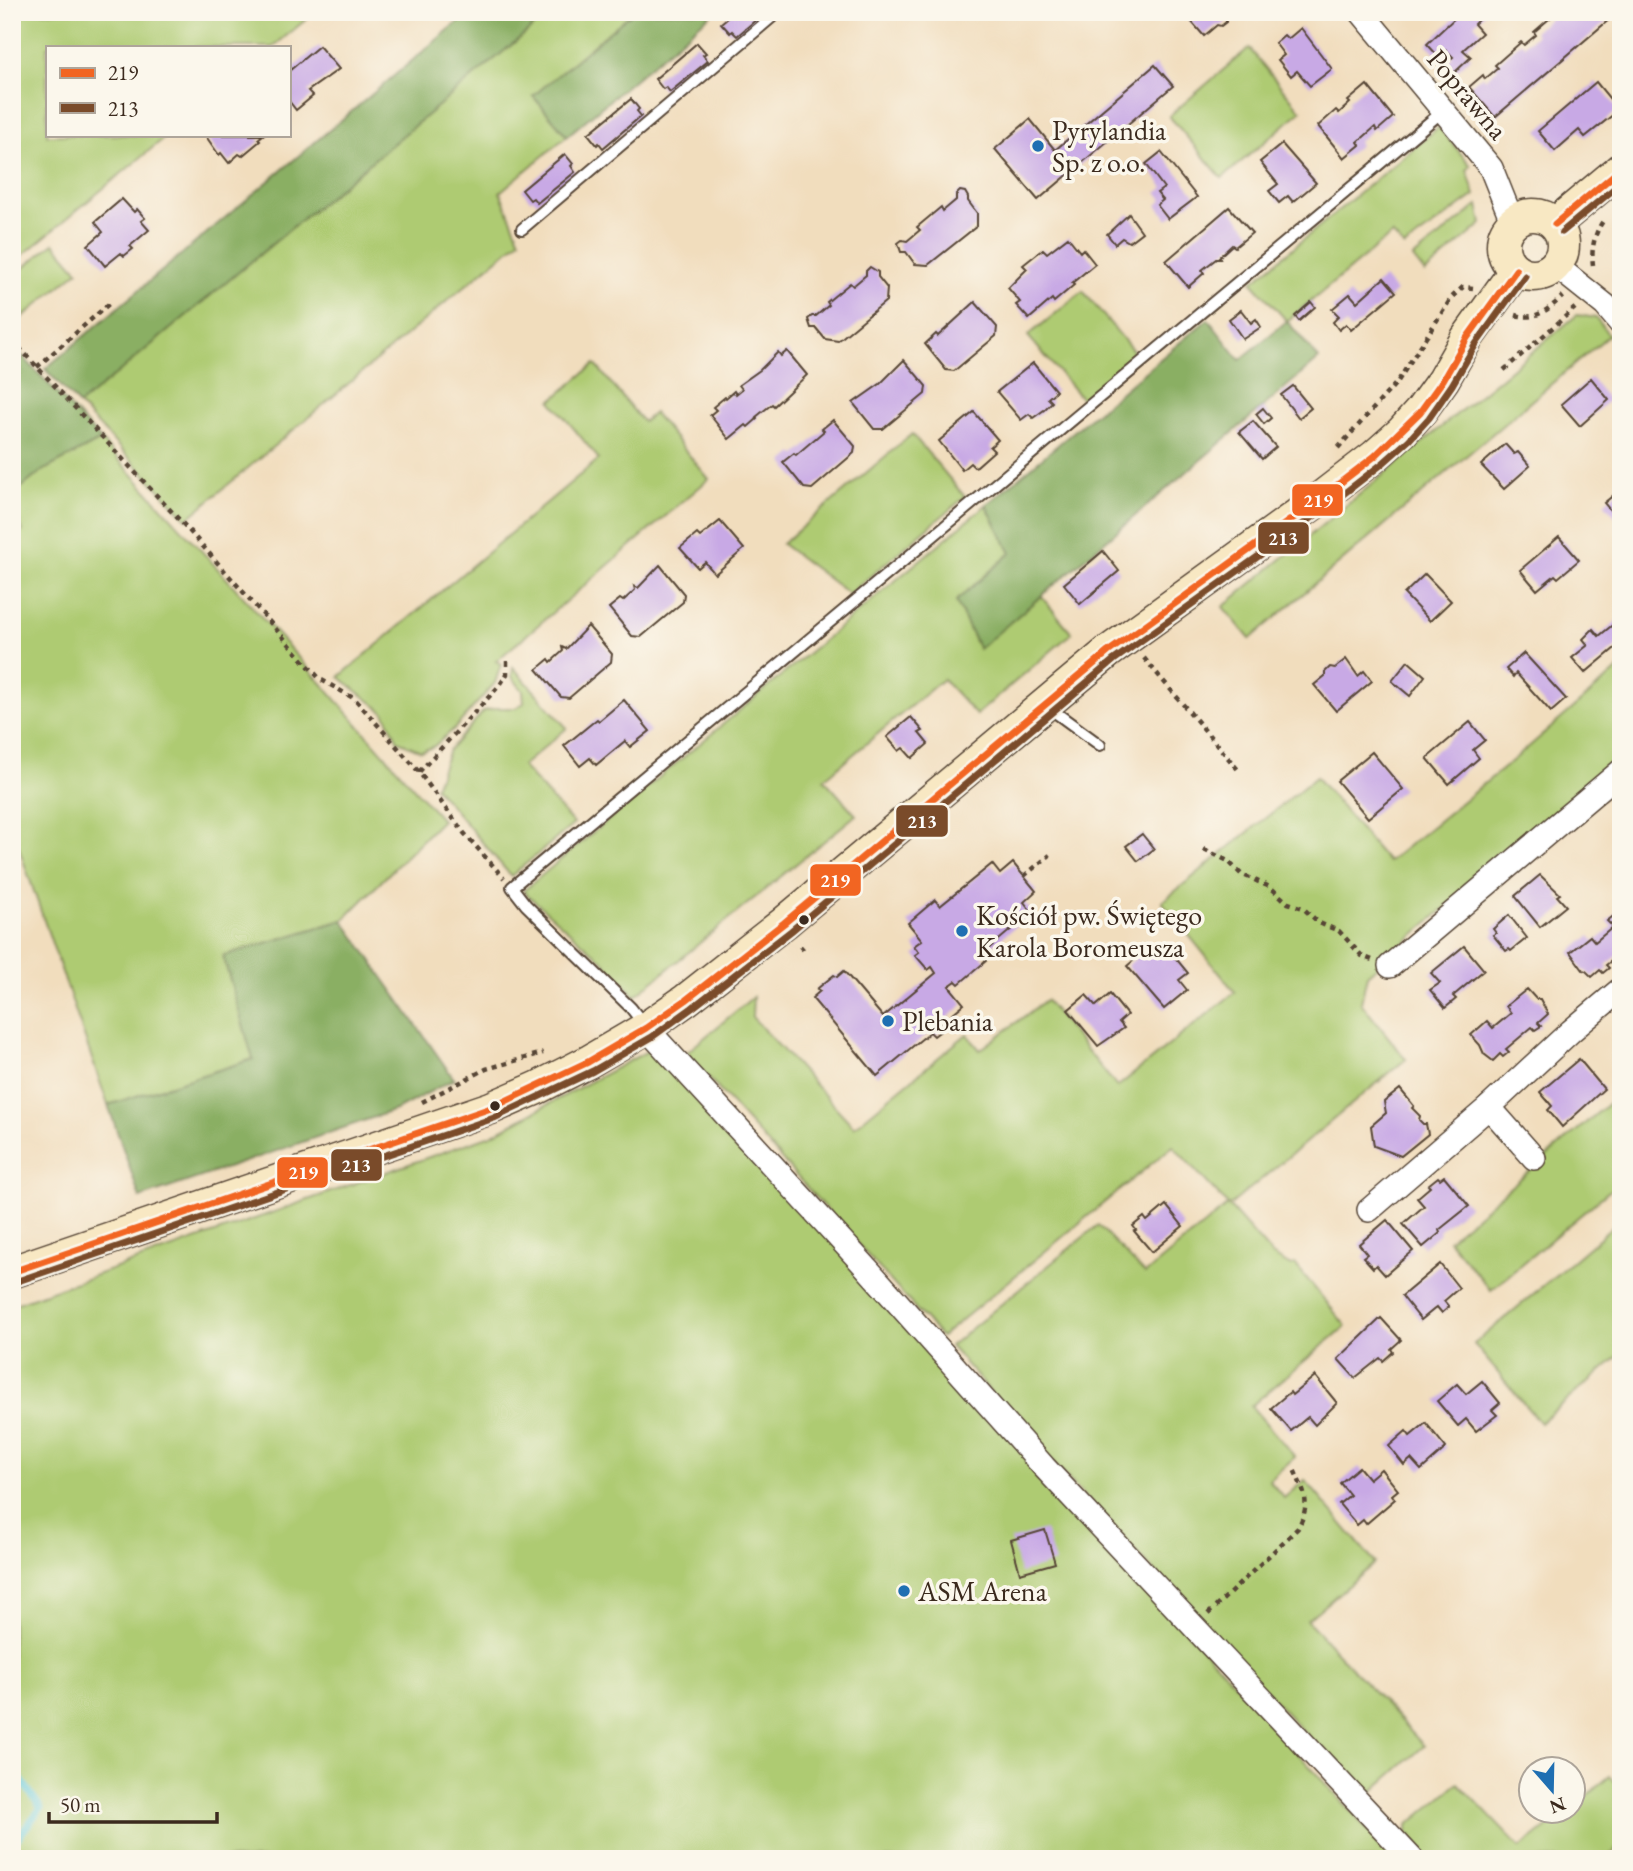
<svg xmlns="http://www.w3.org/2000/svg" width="1633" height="1871" viewBox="0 0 1633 1871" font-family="'EB Garamond',serif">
<rect width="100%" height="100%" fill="#fbf7ec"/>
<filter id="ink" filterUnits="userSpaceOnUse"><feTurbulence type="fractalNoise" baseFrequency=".0143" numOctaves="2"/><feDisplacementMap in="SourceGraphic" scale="14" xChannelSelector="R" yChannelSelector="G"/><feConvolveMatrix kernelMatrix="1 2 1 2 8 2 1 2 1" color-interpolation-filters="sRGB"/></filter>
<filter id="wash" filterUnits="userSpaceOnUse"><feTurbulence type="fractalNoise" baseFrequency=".00686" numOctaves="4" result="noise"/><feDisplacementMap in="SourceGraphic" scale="28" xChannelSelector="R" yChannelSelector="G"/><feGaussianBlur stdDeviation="1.57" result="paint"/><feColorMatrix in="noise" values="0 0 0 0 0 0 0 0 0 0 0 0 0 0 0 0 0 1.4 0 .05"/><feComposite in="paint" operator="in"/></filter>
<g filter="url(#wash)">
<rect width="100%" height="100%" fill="#f1ddbd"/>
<g fill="#aecb72" stroke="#747a48" stroke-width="2">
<path d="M12,12H315L273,47H47V135H168L12,264Z"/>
<path d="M551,12H633L533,96L567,136L500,192L520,240L187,519L79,405Z"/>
<path d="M1249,48L1301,111L1222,178L1169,116Z"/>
<path d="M1439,127L1471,166L1467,170L1475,195L1404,247L1392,234L1287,321L1252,282Z"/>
<path d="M1478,205L1482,224L1425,273L1413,258Z"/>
<path d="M54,243L78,271L17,322L12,317V277Z"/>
<path d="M1083,291L1136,354L1082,399L1028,336Z"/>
<path d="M1577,315L1596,318L1609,335L1250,639L1223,607Z"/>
<path d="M595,364L643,422L654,413L709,479L496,661L501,664L495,683L455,728L433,747L421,751L398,741L384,712L339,677L599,459L551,401Z"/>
<path d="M912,434L965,497L849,594L782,544Z"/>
<path d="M101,440L325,687L442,820L343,920L223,956L254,1059L108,1105L12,828V535L23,531L12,504V495L42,471Z"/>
<path d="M986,505L1011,553L956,601L978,648L1041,596L1072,633L976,715L943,679L824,779L856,815L635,996L603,961L523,891Z"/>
<path d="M513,667L567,728L522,766L574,824L511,876L435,787L449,750L484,711L497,708H515L524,703L523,691L512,677Z"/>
<path d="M1621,667V757L1367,975L1361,1003L1406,1059L1229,1206L1272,1255L1291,1266L1295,1264L1346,1326L1251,1406L1295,1457L1269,1480L1284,1498L1305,1480L1375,1563L1307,1620L1424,1746L1365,1798L1048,1457L950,1346L1098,1225L1145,1274L1228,1205L1173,1146L941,1337L686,1053L753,997L752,1017L854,1127L967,1034L980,1050L1046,1000L1117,1087L1235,992L1162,902L1316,777L1388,862L1517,757Z"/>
<path d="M655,1047L1394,1859H12V1305L491,1135Z"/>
<path d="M1621,1093V1181L1491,1290L1448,1240Z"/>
<path d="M1621,1220V1354L1540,1423L1474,1344Z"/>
<path d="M1610,1776L1621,1790V1846L1605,1859H1421L1408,1844V1825L1458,1783L1520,1848L1566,1812H1574V1806Z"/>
</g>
<g fill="#8aaf64" stroke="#626c41" stroke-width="2">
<path d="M470,12H551L79,405L45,369Z"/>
<path d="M633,12H714L567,136L533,96Z"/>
<path d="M1208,319L1240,360L1287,321L1319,359L979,649L956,601L1011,553L986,505Z"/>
<path d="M12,345L101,440L42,471L12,495Z"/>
<path d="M343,920L454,1079L398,1109L140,1198L108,1105L253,1059L223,956Z"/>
</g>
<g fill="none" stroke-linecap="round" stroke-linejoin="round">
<path stroke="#5dc6d8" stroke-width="7" d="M12,1767L41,1808L12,1845"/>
</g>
<g id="blocks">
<g fill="#c8a9e5">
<path d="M734,12H765L737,36L732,31L730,33L721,23Z"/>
<path d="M1183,12H1225L1222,15L1226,19V22L1221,26L1217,25L1204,36Z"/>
<path d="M1452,12H1486L1474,24L1482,33L1463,50L1471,57L1454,73L1445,64L1453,57L1446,50L1439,57L1427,44L1456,17Z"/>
<path d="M1557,12H1607L1611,18L1495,117L1469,87L1483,75L1485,79L1498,68L1495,65L1521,42L1524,45L1536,35L1534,32Z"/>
<path d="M1301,28L1332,69L1310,86L1297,71L1291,76L1278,60L1284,55L1275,43L1284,35L1288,39Z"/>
<path d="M697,43L706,53L703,55L708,61L670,92L666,87L663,89L655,79Z"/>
<path d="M319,46L339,69L308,91L313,96L296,110L289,101V71Z"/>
<path d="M1155,65L1173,86L1038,200L995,149L1030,119L1055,150Z"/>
<path d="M1596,82L1619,110L1585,137L1579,130L1555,151L1538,131Z"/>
<path d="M1367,85L1393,117L1377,131L1375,127L1358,142L1360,145L1344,158L1318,126L1336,110L1339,113L1350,103L1348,101Z"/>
<path d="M631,99L639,109L637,111L641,116L603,148L599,143L597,145L588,134Z"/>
<path d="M205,135H263L258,139L260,141L242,156L239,154L229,163L221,153L219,155Z"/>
<path d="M1282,144L1316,183L1293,202L1288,196L1279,203L1269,191L1278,184L1260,162Z"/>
<path d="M1161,152L1197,197L1168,219L1157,205L1163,200L1157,193L1164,188L1146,164Z"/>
<path d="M565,154L573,164L571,166L575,172L537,203L533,198L530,200L522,190Z"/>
<path d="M960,191L965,192L968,197V201L977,213V226L928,265L915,264L906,252H901L898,243L902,240L907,241L920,230L917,227L941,207L943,211L956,200V195Z"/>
<path d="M122,199L134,212L137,209L145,218L141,221L149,230L130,246L133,249L124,256L121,253L105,266L88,245L103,232L95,222Z"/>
<path d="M1229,207L1252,233L1235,247L1232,245L1219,257L1220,259H1216L1207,266L1202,270L1204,273L1188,287L1166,261Z"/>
<path d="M1129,214L1142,232L1129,242L1122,238L1115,244L1107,234Z"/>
<path d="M1068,237L1080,252L1083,249L1095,264L1072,283L1074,285L1054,302L1052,299L1029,319L1016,305L1020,302L1008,288L1027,269L1023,265L1043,249L1047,253Z"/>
<path d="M870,267L878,272V277L887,288L886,301L838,341L825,339L816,328H811L808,319L812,316H816L829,305L827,302L850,283L853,286L866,275V271Z"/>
<path d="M1384,278L1396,292L1351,330L1346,324L1339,330L1333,322L1339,316L1332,309L1350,294L1357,302Z"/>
<path d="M975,302L997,327L996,336L954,371L946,370L925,344L936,334L938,336Z"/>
<path d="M1311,302L1315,307L1299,321L1295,316Z"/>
<path d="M1241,310L1251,323L1256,319L1261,327L1243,339L1229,319Z"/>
<path d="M787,351L807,375L774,406L772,404L756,417L757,419L748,427L746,425L729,439L710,415L716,410L713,407L725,397L726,398L734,391L736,394L742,389L739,385L760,370L778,352L781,356Z"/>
<path d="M904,360L926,386L925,394L883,429H874L853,403L880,384Z"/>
<path d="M1033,363L1056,391L1048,398L1052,402L1044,410L1033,418L1029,414L1021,420L997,392Z"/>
<path d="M1591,378L1609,400L1580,426L1561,404Z"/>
<path d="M1293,386L1311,408L1299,418L1281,395Z"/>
<path d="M1263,408L1271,418L1264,424L1256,414Z"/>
<path d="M974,412L998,440L990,447L994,451L977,466L974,467L970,463L962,470L939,441Z"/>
<path d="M833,420L855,446L854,453L812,489L804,488L783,462L794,453L796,455L824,431L822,429Z"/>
<path d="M1253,421L1276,447L1262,459L1239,432Z"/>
<path d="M1505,444L1514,454L1518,452L1530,466L1504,489L1481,465Z"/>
<path d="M1621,489V523L1604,503Z"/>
<path d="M720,521L744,549L715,574L705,562L698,568L680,548L697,534L700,537Z"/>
<path d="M1559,537L1579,560L1558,578L1555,575L1537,590L1520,570Z"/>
<path d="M1103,551L1119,571L1080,604L1064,584Z"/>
<path d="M660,565L684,594L683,602L641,637L632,636L609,608L620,599L623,601L635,590L634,586L638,588Z"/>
<path d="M1425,574L1451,601L1430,621L1404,594Z"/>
<path d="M1621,618V643L1585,673L1572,658L1588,645L1583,639L1593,629L1599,636Z"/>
<path d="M588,626L612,654L611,662L569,698L561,697L537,669L549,659L551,662L563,651L562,647L566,649Z"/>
<path d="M1524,653L1566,699L1551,712L1516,673L1513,677L1506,669Z"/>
<path d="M1346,659L1358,676L1364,671L1372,681L1336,711L1314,685L1325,676V672L1330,667L1335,668Z"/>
<path d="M1408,661L1425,676L1410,696L1392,681Z"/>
<path d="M624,700L650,731L630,747L625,741L596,765L590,758L580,766L564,746L597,719L599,721Z"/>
<path d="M911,717L923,731L919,733L928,744L912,758L903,748L899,751L887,737Z"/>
<path d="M1470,722L1485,740L1473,750L1479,758L1449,784L1427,758Z"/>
<path d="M1372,752L1403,789L1368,818L1337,781Z"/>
<path d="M1142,834L1154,849L1138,861L1126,846Z"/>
<path d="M1013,863L1036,891L1024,902L1032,912L981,955L986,961L959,984L956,981L949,986L964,1004L940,1024L943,1029L934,1036L930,1032L877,1076L812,998L820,991L817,989L834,975L837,977L844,971L883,1017L936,973L932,967L928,970L915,955L919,952L914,946L922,940L908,923L935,900L940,906L992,864L1000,874Z"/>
<path d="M1540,875L1560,894L1557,896L1566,906L1540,927L1515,896Z"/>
<path d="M1621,910V953L1606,965L1609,968L1603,973L1600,970L1592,977L1586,971L1583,970L1570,952L1590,936L1595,942L1613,927L1607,921Z"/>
<path d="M1509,915L1527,938L1511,951L1509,949L1506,951L1493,935L1496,933L1493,929Z"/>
<path d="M1164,944L1188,973L1179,980L1187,990L1164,1009L1127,966L1142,953L1147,958Z"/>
<path d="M1464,946L1484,970L1453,996L1456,999L1445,1008L1430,990L1440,983L1431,973Z"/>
<path d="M1527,989L1536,999H1540L1548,1014L1538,1023L1541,1026L1535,1030L1532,1027L1506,1049L1509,1052L1503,1057L1500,1054L1493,1061L1484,1054L1480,1045L1471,1035L1487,1021L1493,1028L1511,1013L1506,1006Z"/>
<path d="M1110,994L1127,1015L1119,1022L1124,1028L1098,1046L1068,1010L1086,995L1096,1006Z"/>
<path d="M1579,1059L1604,1089L1562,1127L1548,1110L1552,1106L1540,1092Z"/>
<path d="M1400,1089L1414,1106L1412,1108L1420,1116L1419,1120L1423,1124H1426L1428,1134L1401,1156L1374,1146L1371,1126L1386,1113L1384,1102Z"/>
<path d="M1444,1176L1469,1206L1439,1230L1440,1233L1423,1247L1403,1224L1424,1206L1417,1198L1430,1187L1428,1185L1438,1177L1440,1179Z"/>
<path d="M1166,1205L1183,1226L1152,1252L1134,1231L1136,1230L1133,1226L1144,1217L1147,1221Z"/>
<path d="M1387,1220L1413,1251L1385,1275L1376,1265L1373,1268L1363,1257L1367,1254L1359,1244Z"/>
<path d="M1440,1264L1459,1288L1444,1301L1449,1307L1442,1313L1437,1307L1421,1320L1402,1296Z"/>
<path d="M1381,1318L1401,1340L1391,1349L1393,1352L1383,1361L1380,1358L1355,1378L1338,1359Z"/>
<path d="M1315,1376L1337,1403L1315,1425L1308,1417L1291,1431L1271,1408L1290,1392L1292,1395Z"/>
<path d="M1482,1381L1500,1403L1492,1410L1497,1415L1476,1431L1466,1419L1458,1426L1437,1401L1457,1384L1466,1394Z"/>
<path d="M1426,1423L1446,1448L1421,1470L1411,1459L1404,1465L1389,1446L1406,1431L1410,1436Z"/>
<path d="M1359,1467L1369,1479L1381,1469L1398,1490L1392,1495L1395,1499L1366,1524L1363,1520L1357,1525L1339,1504L1350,1495L1340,1483Z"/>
<path d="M1045,1530L1055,1563L1020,1573L1011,1540Z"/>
</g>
</g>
</g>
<g filter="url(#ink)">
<use href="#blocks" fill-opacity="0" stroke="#564536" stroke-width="2"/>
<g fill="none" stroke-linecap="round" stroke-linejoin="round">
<g stroke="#564536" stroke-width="14">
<g id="lane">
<path d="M522,229L778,12"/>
<path d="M1048,707L1100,745"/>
<path d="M645,1026L631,1008L526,905L512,887L1443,111"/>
<path d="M1619,1859L1621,1857"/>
</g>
</g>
<g stroke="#564536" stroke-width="26">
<g id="street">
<path d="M1361,12L1491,168L1513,223"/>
<path d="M1556,266L1605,305L1621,324"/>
<path d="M1390,966L1621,771"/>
<path d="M646,1028L864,1265L1044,1467L1412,1859"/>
<path d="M1489,1107L1534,1158"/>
<path d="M1369,1210L1489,1107L1571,1031L1621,989"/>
</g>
</g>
<g stroke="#564536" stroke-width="35">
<g id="secondary">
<circle cx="1533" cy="245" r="30"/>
<path d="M1555,224L1621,169"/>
<path d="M12,1272L491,1108L537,1088L588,1062L646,1028L686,1000L784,923L1108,652L1314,503L1375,456L1402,432L1420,412L1443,380L1467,338L1516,270"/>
</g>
</g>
<g stroke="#564536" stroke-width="4.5" stroke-dasharray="5 5" stroke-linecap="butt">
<path d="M1593,265C1591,250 1594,234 1603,221"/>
<path d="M1516,315C1536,321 1549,309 1563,296"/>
<path d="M12,340L186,527L320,679L355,699L419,772L464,833L504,878"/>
<path d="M37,367L111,302"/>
<path d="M1504,370L1575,308"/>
<path d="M1338,448L1398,381L1452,297L1463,287L1473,288"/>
<path d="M1144,658L1240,772"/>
<path d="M419,772L500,685L507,674V661"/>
<path d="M1204,849L1228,861L1241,874L1270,887L1288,903L1303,908L1319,923L1339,931L1362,956L1372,960"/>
<path d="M1024,876L1050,855"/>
<path d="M800,946L806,953"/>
<path d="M422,1102L486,1069L543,1053"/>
<path d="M1208,1614L1298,1528C1312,1501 1304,1493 1293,1467"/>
</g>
<use href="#lane" stroke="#fff" stroke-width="10"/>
<use href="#street" stroke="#fff" stroke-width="23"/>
<use href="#secondary" stroke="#f8e8c3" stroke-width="32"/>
<g stroke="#fbf7ec" stroke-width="12">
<g id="bus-1">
<path d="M1555,224L1621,169"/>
<path d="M12,1272L491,1108L588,1062L646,1028L686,1000L784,923L1108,652L1314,503L1375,456L1420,412L1443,380L1467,338L1516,270"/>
</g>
</g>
<g stroke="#fbf7ec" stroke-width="12">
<g id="bus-2">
<path d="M1562,232L1621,183"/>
<path d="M15,1282L494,1118L593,1071L652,1037L692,1008L791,931L1114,660L1320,512L1382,464L1409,440L1429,418L1452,385L1476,344L1525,276"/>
</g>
</g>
<use href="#bus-1" stroke="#f26522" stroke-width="7"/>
<use href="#bus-2" stroke="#7a4b2a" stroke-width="7"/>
</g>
</g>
<g fill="#1f6fb2" stroke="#fbf7ec" stroke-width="2.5">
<circle cx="1038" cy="146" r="7"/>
<circle cx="962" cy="931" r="7"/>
<circle cx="888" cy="1021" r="7"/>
<circle cx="904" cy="1591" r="7"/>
</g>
<g fill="#3b2a1e" stroke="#fbf7ec" stroke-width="2.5">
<circle cx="804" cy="920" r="6"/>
<circle cx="495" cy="1106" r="6"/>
</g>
<g text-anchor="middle" stroke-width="7" stroke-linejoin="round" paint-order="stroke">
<g font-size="28" fill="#3b2a1e" stroke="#fbf7ec">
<text transform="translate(1468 94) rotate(50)" y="10">Poprawna</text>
</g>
<g font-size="28" fill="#3b2a1e" stroke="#fbf7ec" text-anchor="start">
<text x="1052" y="140">Pyrylandia<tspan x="1052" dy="32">Sp. z o.o.</tspan></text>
<text x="976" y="925">Kościół pw. Świętego<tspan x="976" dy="32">Karola Boromeusza</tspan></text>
<text x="902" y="1031">Plebania</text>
<text x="918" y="1601">ASM Arena</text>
</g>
</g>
<g stroke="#fbf7ec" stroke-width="2.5">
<rect x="1291" y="483" width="53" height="34" rx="7" fill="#f26522"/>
<rect x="1257" y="521" width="53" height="34" rx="7" fill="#7a4b2a"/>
<rect x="895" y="804" width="54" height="34" rx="7" fill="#7a4b2a"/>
<rect x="809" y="863" width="53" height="34" rx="7" fill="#f26522"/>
<rect x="330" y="1148" width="53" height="34" rx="7" fill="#7a4b2a"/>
<rect x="276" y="1156" width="53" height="33" rx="7" fill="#f26522"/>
</g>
<g font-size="19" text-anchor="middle" font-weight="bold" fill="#fff">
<text x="1318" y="507">219</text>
<text x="1283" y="545">213</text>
<text x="922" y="828">213</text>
<text x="835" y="887">219</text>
<text x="356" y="1172">213</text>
<text x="303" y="1179">219</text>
</g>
<rect width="1633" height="1871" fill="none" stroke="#fbf7ec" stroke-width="42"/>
<rect x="46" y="46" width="245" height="91" fill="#fbf7ec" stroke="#aea59a" stroke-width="2"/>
<rect x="60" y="68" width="35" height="10" fill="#f26522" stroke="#aea59a" stroke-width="2"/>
<text x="108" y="80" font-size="21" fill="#3b2a1e">219</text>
<rect x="60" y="103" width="35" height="10" fill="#7a4b2a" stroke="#aea59a" stroke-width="2"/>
<text x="108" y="116" font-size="21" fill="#3b2a1e">213</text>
<g transform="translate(1552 1790) rotate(160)"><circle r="33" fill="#fbf7ec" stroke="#aea59a" stroke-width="2"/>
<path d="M0-5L12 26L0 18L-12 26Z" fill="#1f6fb2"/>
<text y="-10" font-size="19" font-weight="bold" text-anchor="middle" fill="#3b2a1e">N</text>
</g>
<path d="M49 1812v10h168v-10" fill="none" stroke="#3b2a1e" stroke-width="3.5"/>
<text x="60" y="1812" font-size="21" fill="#3b2a1e" stroke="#fbf7ec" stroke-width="5" paint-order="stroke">50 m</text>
</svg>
